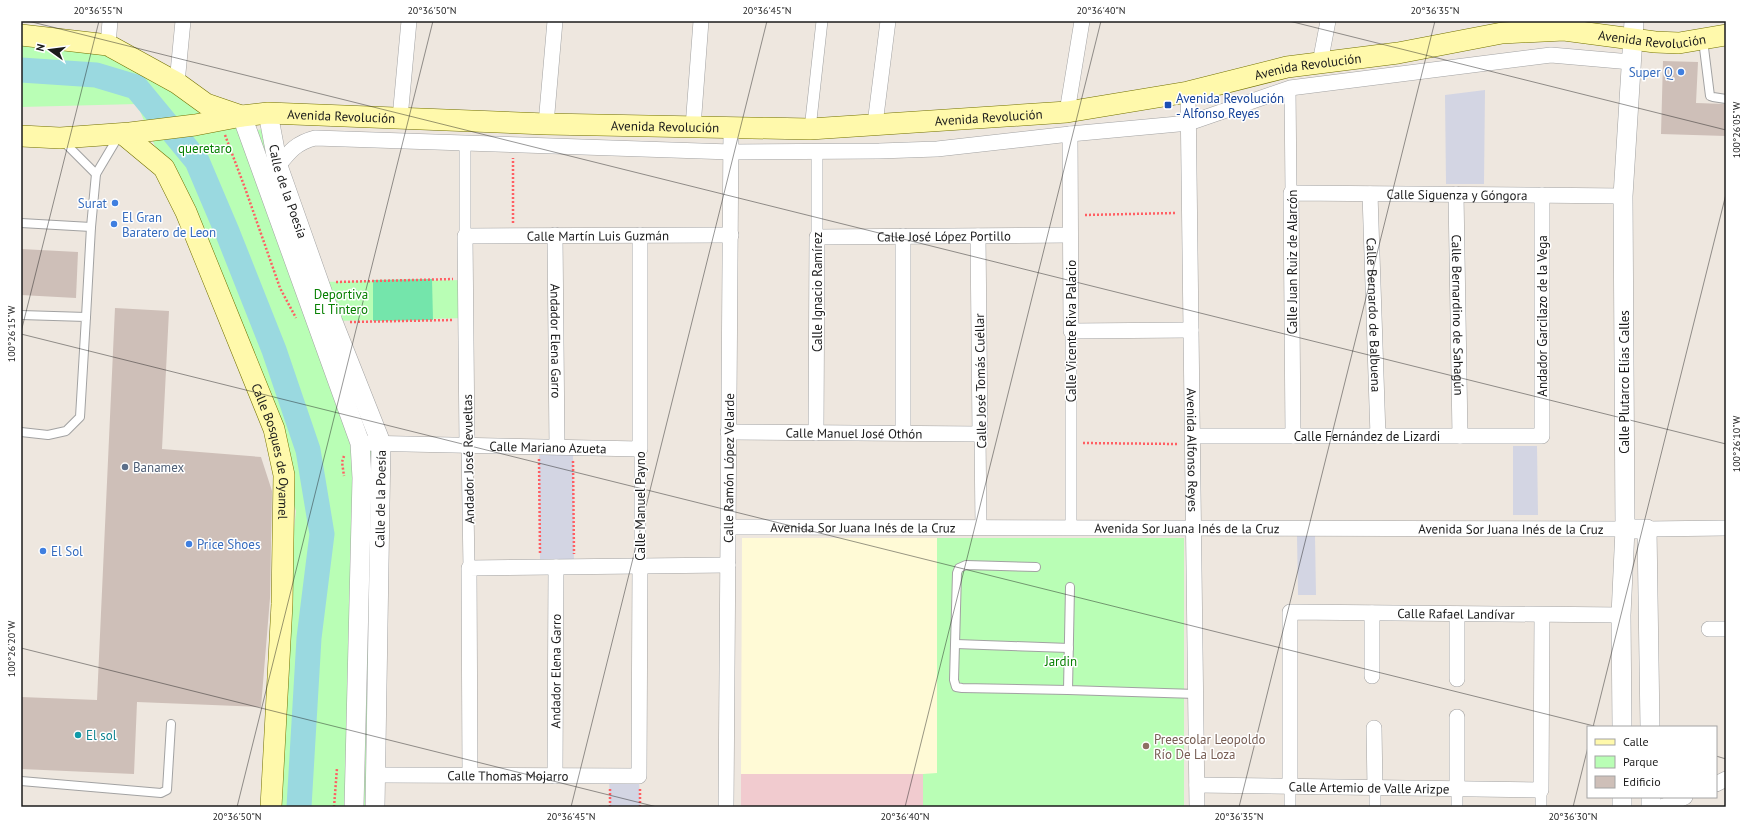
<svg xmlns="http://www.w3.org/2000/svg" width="1747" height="828" viewBox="0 0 1747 828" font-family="'PT Sans',sans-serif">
<rect width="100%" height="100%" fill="#eee7df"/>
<rect fill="#f1cbcf" x="741" y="774" width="182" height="33"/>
<path fill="#fffad6" d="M742,538H937V774H741Z"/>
<g fill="#b9feb5">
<path d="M21,35L108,45L242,116L353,422L354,807H275L279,667L296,511L241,348L137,104L21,107Z"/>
<path d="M261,129L317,282L466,280L467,318L332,321L374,443L370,807H359L364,466L252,133Z"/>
<path d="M937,538H1184V807H923V774L937,773Z"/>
</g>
<path fill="#74e5ab" d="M432,279L433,320L373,321V280Z"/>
<g fill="#d3d5e3">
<path d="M1485,90L1484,184H1446L1445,95Z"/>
<path d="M1513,446H1537L1538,515H1513Z"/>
<path d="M539,447L573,448L574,567H540Z"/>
<path d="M1297,536H1315L1316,595H1298Z"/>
<path d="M609,776H639L640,807H610Z"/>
</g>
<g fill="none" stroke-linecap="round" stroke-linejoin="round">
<path stroke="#9ad9e0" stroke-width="25" d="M21,70L96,75L136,87L197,161L228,234L274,350L308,450L322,534L309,638L299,807"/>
</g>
<g fill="#cebfb8">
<path d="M1663,61L1698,62L1696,103L1726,104V136L1661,134Z"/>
<path d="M21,249L78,252L76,298L21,295Z"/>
<path d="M115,308L169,311L162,449L261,457L272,491L270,598L261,707L137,702L134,774L21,769V697L97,700Z"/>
</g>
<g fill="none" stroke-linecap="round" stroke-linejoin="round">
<g stroke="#a2a2a2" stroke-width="10">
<g id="service">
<path d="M1703,40L1710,96L1713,97L1726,99"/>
<path d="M62,140L96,174"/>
<path d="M21,223L91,227"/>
<path d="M21,315L86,317L80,417L66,431L48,435L21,432"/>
<path d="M86,317L91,227L96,174L118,137"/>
<path d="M1036,567L966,565L959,568L957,573L954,680L956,687L962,688L1068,690"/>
<path d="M1070,587L1068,690L1196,694"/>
<path d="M956,644L1069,648"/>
<path d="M21,781L161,793L167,790L171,724"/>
</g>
</g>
<g stroke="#a2a2a2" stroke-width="12">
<g id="pedestrian">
<path d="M1290,88L1291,193"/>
<path d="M810,129L822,21"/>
<path d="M465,142V236"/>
<path d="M817,237V151"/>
<path d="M1071,331V527"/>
<path d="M980,434L981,527"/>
<path d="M467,445L469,568"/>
<path d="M640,566V449"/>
<path d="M1290,786V807"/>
<path d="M1375,788V807"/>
<path d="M1457,807V789"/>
<path d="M1541,807V790"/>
</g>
</g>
<g stroke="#a2a2a2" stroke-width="16">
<g id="minor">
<path d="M108,45L110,21"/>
<path d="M1320,63L1328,21"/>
<path d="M177,83L183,21"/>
<path id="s1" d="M1188,92L1197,807"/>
<path d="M1067,112L1082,21"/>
<path d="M400,118L409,21"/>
<path d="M546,124L555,21"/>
<path d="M875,124L888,21"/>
<path d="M693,127L701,21"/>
<path d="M1070,134L1071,331L1191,330"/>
<path d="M278,166C290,151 296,143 315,138L731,152L879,151L937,149L1070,134L1189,123L1290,88L1551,55L1631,62"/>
<path id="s2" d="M1370,194L1378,436"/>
<path id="s3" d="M1456,194L1460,436"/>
<path id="s4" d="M555,235L557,447"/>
<path d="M903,236V433"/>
<path id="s5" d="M728,432L980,434L978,236"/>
<path id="s6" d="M816,433L817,237L1070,235"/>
<path id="s7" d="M1193,436H1542V195"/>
<path id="s8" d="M1293,436L1291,193L1623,196"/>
<path id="s9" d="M360,443L640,449V235"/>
<path id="s10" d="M467,445L465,236L731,235"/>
<path id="s11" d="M728,527L1625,529"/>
<path d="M1647,529L1726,528"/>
<path d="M1709,629H1726"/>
<path d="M1372,676V613"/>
<path d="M1457,679V614"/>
<path d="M1374,728L1375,788"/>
<path id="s12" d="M377,775L639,776L640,566"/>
<path d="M470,775L469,568L728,565"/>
<path id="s13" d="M555,776L556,567"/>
<path d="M1716,784L1726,779"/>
<path id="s14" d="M1197,785L1541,790L1542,615"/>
<path id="s15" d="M1290,786V612L1621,615"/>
<path d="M1457,789V717"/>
<path id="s16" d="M726,807L731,128"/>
<path d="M1662,807L1685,797"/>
</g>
</g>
<g stroke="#a2a2a2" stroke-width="20">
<g id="tertiary">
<path id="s17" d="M268,113L278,166L333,322L381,443L375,807"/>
<path d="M242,116L360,443L362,478L354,807"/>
<path d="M1625,529H1647L1650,727"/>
<path d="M1622,727L1621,615L1625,529L1623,196L1634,21"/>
<path d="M1622,797V807"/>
<path d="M1651,797V807"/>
</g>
</g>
<g stroke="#737100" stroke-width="22">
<g id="secondary">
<path d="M21,35L108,45L177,83L206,104L241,116"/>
<path id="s18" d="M123,134L164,168L186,212L274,429L284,475L282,604L271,807"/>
<path id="s19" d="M21,136L60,138L130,133L195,125L242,116L268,113L546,124L810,129L1067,112L1188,92L1287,67L1398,53L1502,33L1564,30L1655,42L1679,43L1726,35"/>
</g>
</g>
<g stroke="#ff5e62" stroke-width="2.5" stroke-dasharray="2 2" stroke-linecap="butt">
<path d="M225,135L245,188L280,288L296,318"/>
<path d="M1085,215L1176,213"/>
<path d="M513,223V158"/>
<path d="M336,282L453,279"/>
<path d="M350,322L453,320"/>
<path d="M1083,443L1178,444"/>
<path d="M344,456L342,462L344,476"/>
<path d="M539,459L540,554"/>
<path d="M573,461L574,554"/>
<path d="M610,789V807"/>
<path d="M640,789V807"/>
<path d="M334,807L337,768"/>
</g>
<use href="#service" stroke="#fff" stroke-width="8"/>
<use href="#pedestrian" stroke="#fff" stroke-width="11"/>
<use href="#minor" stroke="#fff" stroke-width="15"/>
<use href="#tertiary" stroke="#fff" stroke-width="19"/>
<use href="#secondary" stroke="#fff9ab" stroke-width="21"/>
</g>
<path fill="none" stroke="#1b1b1b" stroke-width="1" stroke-opacity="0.45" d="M28,21L1726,444M1289,21L1726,130M21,332L99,21M21,334L1598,727M21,648L657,807M1593,727L1726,194M1716,756L1726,759M237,807L433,21M571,807L767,21M905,807L1101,21M1239,807L1435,21M1573,807L1588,747"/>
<g fill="#3f7fe0" stroke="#fff" stroke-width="1.5">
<circle cx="1681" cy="72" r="4"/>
<circle cx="115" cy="203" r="4"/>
<circle cx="114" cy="224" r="4"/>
<circle cx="189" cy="544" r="4"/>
<circle cx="43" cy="551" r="4"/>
</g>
<rect fill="#1a4fb4" stroke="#fff" stroke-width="1.5" x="1164" y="101" width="8" height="8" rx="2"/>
<circle fill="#5c6f8a" stroke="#fff" stroke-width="1.5" cx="125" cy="467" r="4"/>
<circle fill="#0f9aa8" stroke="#fff" stroke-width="1.5" cx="78" cy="735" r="4"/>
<circle fill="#8d6e63" stroke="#fff" stroke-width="1.5" cx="1146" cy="746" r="4"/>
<g text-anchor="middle" stroke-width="3" stroke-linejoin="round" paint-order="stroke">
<g font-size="13" fill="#1b1b1b" stroke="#fff">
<text dy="5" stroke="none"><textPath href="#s19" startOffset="1642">Avenida Revolución</textPath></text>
<text dy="5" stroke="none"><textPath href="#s19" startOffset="1294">Avenida Revolución</textPath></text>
<text dy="5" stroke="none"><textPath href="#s19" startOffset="322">Avenida Revolución</textPath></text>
<text dy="5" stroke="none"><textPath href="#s19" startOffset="970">Avenida Revolución</textPath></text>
<text dy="5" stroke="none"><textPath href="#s19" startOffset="646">Avenida Revolución</textPath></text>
<text dy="5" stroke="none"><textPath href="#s17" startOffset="81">Calle de la Poesía</textPath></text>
<text dy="5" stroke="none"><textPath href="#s8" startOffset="409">Calle Siguenza y Góngora</textPath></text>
<text dy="5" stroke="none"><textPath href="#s10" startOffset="342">Calle Martín Luis Guzmán</textPath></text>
<text dy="5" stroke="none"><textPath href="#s6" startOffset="323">Calle José López Portillo</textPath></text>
<text transform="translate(1292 262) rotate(-90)" y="5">Calle Juan Ruiz de Alarcón</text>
<text transform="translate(817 292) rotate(-90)" y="5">Calle Ignacio Ramírez</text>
<text dy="5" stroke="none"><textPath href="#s2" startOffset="121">Calle Bernardo de Balbuena</textPath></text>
<text dy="5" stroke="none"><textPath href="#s3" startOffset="121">Calle Bernardino de Sahagún</textPath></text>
<text transform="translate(1542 316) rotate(-90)" y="5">Andador Garcilazo de la Vega</text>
<text transform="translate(1071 331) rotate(-90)" y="5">Calle Vicente Riva Palacio</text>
<text dy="5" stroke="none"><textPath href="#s4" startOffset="106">Andador Elena Garro</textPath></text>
<text transform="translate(980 381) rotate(-91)" y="5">Calle José Tomás Cuéllar</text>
<text transform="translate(1624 382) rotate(-90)" y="5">Calle Plutarco Elías Calles</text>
<text dy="5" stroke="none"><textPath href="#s5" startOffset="126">Calle Manuel José Othón</textPath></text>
<text dy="5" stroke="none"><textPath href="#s7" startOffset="174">Calle Fernández de Lizardi</textPath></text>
<text dy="5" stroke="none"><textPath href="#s9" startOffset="188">Calle Mariano Azueta</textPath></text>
<text dy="5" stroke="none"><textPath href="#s1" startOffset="358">Avenida Alfonso Reyes</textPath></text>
<text dy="5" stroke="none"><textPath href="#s18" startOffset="358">Calle Bosques de Oyamel</textPath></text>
<text transform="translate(468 459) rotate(-91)" y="5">Andador José Revueltas</text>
<text dy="5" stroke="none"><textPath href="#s16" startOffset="339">Calle Ramón López Velarde</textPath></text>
<text transform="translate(380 499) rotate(-89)" y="5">Calle de la Poesía</text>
<text transform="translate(640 506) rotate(-90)" y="5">Calle Manuel Payno</text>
<text dy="5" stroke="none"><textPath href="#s11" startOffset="135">Avenida Sor Juana Inés de la Cruz</textPath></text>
<text dy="5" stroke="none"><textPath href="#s11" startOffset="459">Avenida Sor Juana Inés de la Cruz</textPath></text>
<text dy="5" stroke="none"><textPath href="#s11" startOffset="783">Avenida Sor Juana Inés de la Cruz</textPath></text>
<text dy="5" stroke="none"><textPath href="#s15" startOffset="340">Calle Rafael Landívar</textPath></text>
<text dy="5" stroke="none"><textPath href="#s13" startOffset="105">Andador Elena Garro</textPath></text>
<text dy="5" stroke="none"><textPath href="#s12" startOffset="131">Calle Thomas Mojarro</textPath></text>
<text dy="5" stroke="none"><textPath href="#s14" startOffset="172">Calle Artemio de Valle Arizpe</textPath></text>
</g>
<g font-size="13" fill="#366cbe" stroke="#fff" text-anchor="start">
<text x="1673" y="77" text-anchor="end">Super Q</text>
<text x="107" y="208" text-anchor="end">Surat</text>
<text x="122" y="222">El Gran<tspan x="122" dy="15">Baratero de Leon</tspan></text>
<text x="197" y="549">Price Shoes</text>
<text x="51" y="556">El Sol</text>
</g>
<g font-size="13" fill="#164399" stroke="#fff" text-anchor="start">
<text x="1176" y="103">Avenida Revolución<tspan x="1176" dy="15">- Alfonso Reyes</tspan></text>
</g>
<g font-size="13" fill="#078002" stroke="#fff">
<text x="205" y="153">queretaro</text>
<text x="341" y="299">Deportiva<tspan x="341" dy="15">El Tintero</tspan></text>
<text x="1061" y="666">Jardin</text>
</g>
<g font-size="13" fill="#4e5e75" stroke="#fff" text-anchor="start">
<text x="133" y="472">Banamex</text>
</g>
<g font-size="13" fill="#0d838f" stroke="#fff" text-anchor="start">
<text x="86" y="740">El sol</text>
</g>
<g font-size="13" fill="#785e54" stroke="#fff" text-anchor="start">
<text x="1154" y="744">Preescolar Leopoldo<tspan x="1154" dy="15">Río De La Loza</tspan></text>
</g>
</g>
<rect width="1747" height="828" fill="none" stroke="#ffffff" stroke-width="44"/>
<rect x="1587" y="726" width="130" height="72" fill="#ffffff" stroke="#a4a4a4"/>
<rect x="1595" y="739" width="20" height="6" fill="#fff9ab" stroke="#a4a4a4"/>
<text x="1623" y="746" font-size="12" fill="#1b1b1b">Calle</text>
<rect x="1595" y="756" width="20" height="12" fill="#b9feb5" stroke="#a4a4a4"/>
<text x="1623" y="766" font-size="12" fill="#1b1b1b">Parque</text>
<rect x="1595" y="776" width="20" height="12" fill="#cebfb8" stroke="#a4a4a4"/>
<text x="1623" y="786" font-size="12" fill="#1b1b1b">Edificio</text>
<g transform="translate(50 50) rotate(284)" stroke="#ffffff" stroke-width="3" paint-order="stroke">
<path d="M0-3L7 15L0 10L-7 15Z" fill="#1b1b1b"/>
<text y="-6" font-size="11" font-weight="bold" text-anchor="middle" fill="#1b1b1b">N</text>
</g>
<rect x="22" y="22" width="1703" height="784" fill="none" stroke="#1b1b1b" stroke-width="1.5"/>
<g font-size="10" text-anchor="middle" fill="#1b1b1b">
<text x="98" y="14">20°36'55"N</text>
<text x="432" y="14">20°36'50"N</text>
<text x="767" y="14">20°36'45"N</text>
<text x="1101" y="14">20°36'40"N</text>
<text x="1435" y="14">20°36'35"N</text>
<text transform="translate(1736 130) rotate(-90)" y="4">100°26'05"W</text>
<text transform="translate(11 334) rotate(-90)" y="4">100°26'15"W</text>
<text transform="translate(1736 444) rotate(-90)" y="4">100°26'10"W</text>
<text transform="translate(11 649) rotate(-90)" y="4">100°26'20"W</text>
<text x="237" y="820">20°36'50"N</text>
<text x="571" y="820">20°36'45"N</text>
<text x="905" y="820">20°36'40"N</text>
<text x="1239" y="820">20°36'35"N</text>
<text x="1573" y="820">20°36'30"N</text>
</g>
</svg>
